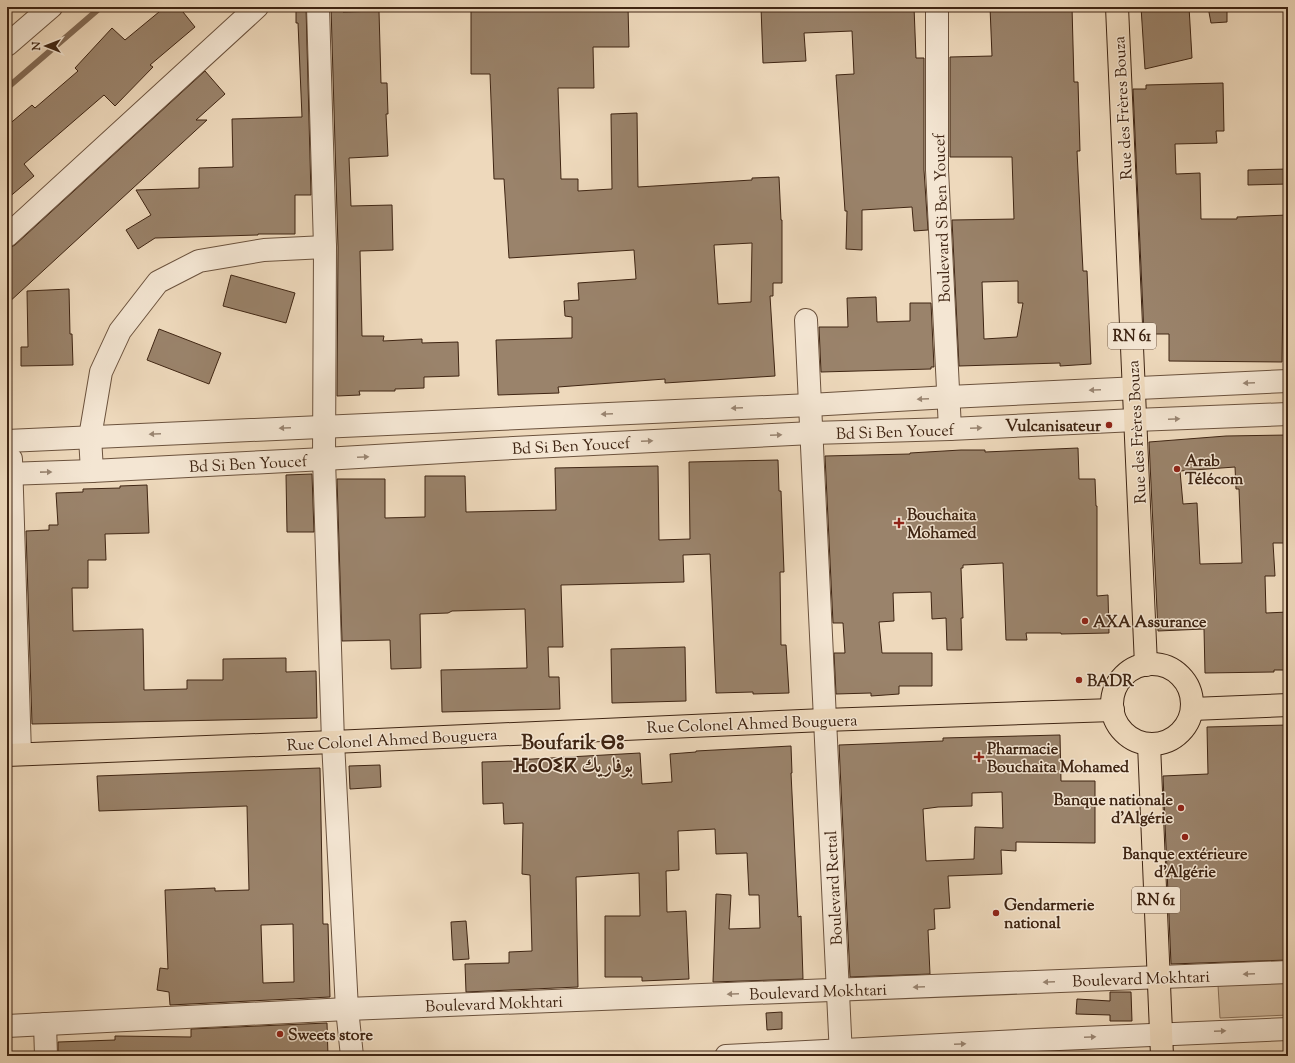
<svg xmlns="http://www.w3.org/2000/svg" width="1295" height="1063" viewBox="0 0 1295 1063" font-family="'Sorts Mill Goudy',Amiri,'Noto Sans Tifinagh',serif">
<rect width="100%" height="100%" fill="#eed9bc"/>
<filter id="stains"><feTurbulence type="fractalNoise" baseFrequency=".005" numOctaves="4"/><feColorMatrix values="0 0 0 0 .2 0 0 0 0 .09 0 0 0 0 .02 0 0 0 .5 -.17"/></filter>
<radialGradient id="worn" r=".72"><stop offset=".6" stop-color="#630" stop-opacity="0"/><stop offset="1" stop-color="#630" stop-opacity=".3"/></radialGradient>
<path fill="#d0ba9f" stroke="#887059" d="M1288,982V1015L1220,1018L1218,985Z"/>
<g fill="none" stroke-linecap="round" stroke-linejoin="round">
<path stroke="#846c56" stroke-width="6" d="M7,88L101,7"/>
</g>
<g fill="#9a836b" stroke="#3f2513" fill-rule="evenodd">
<path d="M165,7H179L195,27L150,65L153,67L115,106L104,95L24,164L34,176L7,199V126L32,105L35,108L78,71L75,68L112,28L125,40Z"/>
<path d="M296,7H306L311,195H295V234H258V235L155,238L138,249L126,230L151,215L136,190L199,188V168L233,167L232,119L302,117L298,23H296Z"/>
<path d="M331,7H343V12L379,11L381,83H387L388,114H386L388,156L349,158L351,206L392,205L393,250L360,251L362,336H384L383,341L422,339V343L458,342L459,376L424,377V388L395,389V391H359L360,395L337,396L338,247Z"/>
<path d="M471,7H628L629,47H593L594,88H558L561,179H578V191L612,189L611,114L637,113L638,187L752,180V178L779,177L781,220H782V283H773V296H770L775,376L665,383V379L558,387L559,393L498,395L496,340L572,338V317L565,316L564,301L579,300L578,283L636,279L634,250L509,258L504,179H494L490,74H471ZM752,243L751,302L718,304L714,245Z"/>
<path d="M761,7H914L916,58H924V170L928,230L914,231L912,207L862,210V250L846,249L847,211H845L836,75L854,74L852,31L804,33L806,61L763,63Z"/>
<path d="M990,7H1072L1074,82H1078L1080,151H1077L1083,271H1087L1091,364L1060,366V363L959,366L952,220L1014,219L1012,157H950V57L992,56ZM1018,281V303H1023L1017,337L984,339L982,282Z"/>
<path d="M1141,7H1189L1192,58L1145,69Z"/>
<path d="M1208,7H1227V22L1211,23Z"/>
<path d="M205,71L225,94L196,120H207L7,304V249L15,245Z"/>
<path d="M1223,83L1224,131H1216L1217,143L1175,144L1176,174L1200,173L1201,219H1237V217L1288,215V290H1283L1282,362L1169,361V334H1144L1133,89H1146V85Z"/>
<path d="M1288,169V184L1248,185V170Z"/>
<path d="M231,275L295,293L286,323L223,306Z"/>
<path d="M69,289L70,334H72L73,365L21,366V347H28L27,291Z"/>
<path d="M876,297L877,322L910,321V303H931L934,367H931V369L821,372L819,327H848L847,298Z"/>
<path d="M159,329L221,353L209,384L147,360Z"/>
<path d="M1288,435V543H1273L1275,576H1265L1266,613L1288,612V670H1274V672L1205,673L1204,629L1158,631L1149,442L1226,436ZM1235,467L1236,489H1239L1242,563L1200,564L1197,503L1183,504L1180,471Z"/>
<path d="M1078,448L1079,479H1095L1096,506H1097V596L1108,595L1109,633L1061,634V633H1026L1027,640H1006L1003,563L963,565V568H961L963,618H961L962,650H947L946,618L932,619L931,592L893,593L894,621L879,622L882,653H932V686H899V694L871,696V693L836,694L834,653H845L843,623H833L825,456L910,454V453L961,450H985V452Z"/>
<path d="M778,460L779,491H781L784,572H780L781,645H786L789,693L753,694V692L716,693L710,554L683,555L684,582L561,585L563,647H548L549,677H559L560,709L442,712L441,670L527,668L525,609L452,611L448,613L420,614L421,668L391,669L390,640L342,641L337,479H385V518L425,517V476H465L466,512L556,510L555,468L658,466L659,540L690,539L689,462Z"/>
<path d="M312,474L314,532H287L286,475Z"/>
<path d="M147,485L149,533L105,534L106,560H88V588H72L73,631L143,629L144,690L187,689V680H223V659L286,658V672L316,671L317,718L32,724L26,531L49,530V525H58L56,493L83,492V489L120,488V486Z"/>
<path d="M685,647L686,701L612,703L611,649Z"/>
<path d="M1288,725V960L1171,964L1163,776L1208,774L1207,727Z"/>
<path d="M1060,735L1061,781H1095V843L1016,842V851L1001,850L1002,874L948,876L950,908L934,909L935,929L928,930L930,974L850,977L839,745L943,741V738ZM1002,792L1003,828L975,827L974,859L926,861L923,809L938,807L972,806V793Z"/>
<path d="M791,746L792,773H791L798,917L801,916L803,979L713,982L716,894L731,895L729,929L760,928L759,895H749L747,853L716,854L715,829L678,831L679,870L666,871L667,912L686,911L689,979L642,981V977H605V916H640L639,873L576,877L578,987L466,992L465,964L509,963V952L532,951L530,875L522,874L523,823L504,824L503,803L483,804L482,762L515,761V760L640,753L642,784L672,782L670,754L696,752V751Z"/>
<path d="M380,765L381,787L350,789L349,766Z"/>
<path d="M320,768L323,924H328L330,997L170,1005L169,992L157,990L160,968L168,969L165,890L215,888V891L249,890L247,806L99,811L97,776ZM293,924L294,982L263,983L261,925Z"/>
<path d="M466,921L469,959L453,960L451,922Z"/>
<path d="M1110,992H1131L1132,1021H1110V1015L1076,1014L1077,999L1110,1001Z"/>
<path d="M782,1012V1029L767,1030L766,1013Z"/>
<path d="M327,1023L328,1056H58V1042L115,1040V1036L191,1037V1029Z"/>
</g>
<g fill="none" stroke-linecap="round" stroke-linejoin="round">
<g stroke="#6b523d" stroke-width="24">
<g id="minor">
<path d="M318,7L325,247L324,459L333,742L347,1009L352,1056"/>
<path d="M937,7V170L950,429"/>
<path d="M7,45L51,7"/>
<path d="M7,236L257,7"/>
<path d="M806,320L841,1056"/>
<path d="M7,441L810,405L949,397L1288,381"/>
<path d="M11,459L20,754"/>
<path d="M92,471L90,437L101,372L120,331L158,282L199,261L264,250L325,247"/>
<path d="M7,474L92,471L324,459L495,449L812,433L950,429L1135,420L1288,414"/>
<path d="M45,1024L46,1056"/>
<path d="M7,1026L347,1009L1288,972"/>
<path d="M726,1056L1036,1040L1288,1029"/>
</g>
</g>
<g stroke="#3f2513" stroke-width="24">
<g id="major">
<path d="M1117,7L1146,665"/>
<circle cx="1152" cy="704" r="40"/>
<path d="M1192,709L1288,705"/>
<path d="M1149,744L1162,1056"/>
<path d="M7,755L333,742L824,720L1113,710"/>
</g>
</g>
<use href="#minor" stroke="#f4e6d3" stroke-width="22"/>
<use href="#major" stroke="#eed9bc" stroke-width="22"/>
</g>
<defs><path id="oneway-solid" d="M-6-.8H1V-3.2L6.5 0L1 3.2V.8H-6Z"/></defs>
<g fill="#9a8673">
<use href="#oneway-solid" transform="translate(1249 383) rotate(177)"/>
<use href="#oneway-solid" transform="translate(1095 390) rotate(177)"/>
<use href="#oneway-solid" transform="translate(923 399) rotate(177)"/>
<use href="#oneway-solid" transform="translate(737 408) rotate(178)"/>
<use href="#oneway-solid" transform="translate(607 414) rotate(178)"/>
<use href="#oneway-solid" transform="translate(1174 419) rotate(-2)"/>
<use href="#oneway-solid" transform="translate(285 428) rotate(177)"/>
<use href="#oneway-solid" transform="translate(976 428) rotate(-3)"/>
<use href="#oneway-solid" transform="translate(155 434) rotate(177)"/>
<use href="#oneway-solid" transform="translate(776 435) rotate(-3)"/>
<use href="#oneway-solid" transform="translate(647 441) rotate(-3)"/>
<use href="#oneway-solid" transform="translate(363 457) rotate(-3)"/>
<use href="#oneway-solid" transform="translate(46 472) rotate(-1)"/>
<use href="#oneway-solid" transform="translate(1249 974) rotate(178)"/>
<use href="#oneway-solid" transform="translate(1049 982) rotate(178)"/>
<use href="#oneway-solid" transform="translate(919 987) rotate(178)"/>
<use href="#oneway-solid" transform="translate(733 994) rotate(178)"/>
<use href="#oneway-solid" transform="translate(1220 1031) rotate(-2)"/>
<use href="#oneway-solid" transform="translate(1090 1037) rotate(-3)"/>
<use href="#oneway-solid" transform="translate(960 1044) rotate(-3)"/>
</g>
<g fill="#8f2418" stroke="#f4e6d3" stroke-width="1.5">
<circle cx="1109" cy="425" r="4"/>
<circle cx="1177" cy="469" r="4"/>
<path d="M897 517h4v4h4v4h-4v4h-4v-4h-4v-4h4z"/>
<circle cx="1085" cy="621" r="4"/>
<circle cx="1079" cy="680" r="4"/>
<path d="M977 751h4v4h4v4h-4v4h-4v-4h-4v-4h4z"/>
<circle cx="1181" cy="808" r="4"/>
<circle cx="1185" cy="837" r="4"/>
<circle cx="996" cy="913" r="4"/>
<circle cx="280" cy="1034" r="4"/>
</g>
<g text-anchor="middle" stroke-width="3" stroke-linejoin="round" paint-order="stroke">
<g fill="#f4e6d3" stroke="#755f4d" stroke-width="1">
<rect x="1108" y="323" width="48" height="26" rx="3"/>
<rect x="1132" y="887" width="48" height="26" rx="3"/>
</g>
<g font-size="15" font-weight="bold" fill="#3f2513">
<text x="1132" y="341">RN 61</text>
<text x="1156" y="905">RN 61</text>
</g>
<g font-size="16" fill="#3f2513" stroke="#f4e6d3">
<text transform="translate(1122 108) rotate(-93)" y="6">Rue des Frères Bouza</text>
<text transform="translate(941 218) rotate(-92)" y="6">Boulevard Si Ben Youcef</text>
<text transform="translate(895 431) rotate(-2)" y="6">Bd Si Ben Youcef</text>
<text transform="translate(1136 432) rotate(-93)" y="6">Rue des Frères Bouza</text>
<text transform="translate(571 445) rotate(-3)" y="6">Bd Si Ben Youcef</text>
<text transform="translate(248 463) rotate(-3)" y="6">Bd Si Ben Youcef</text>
<text transform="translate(752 723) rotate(-2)" y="6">Rue Colonel Ahmed Bouguera</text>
<text transform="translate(392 739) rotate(-3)" y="6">Rue Colonel Ahmed Bouguera</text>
<text transform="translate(833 888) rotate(-93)" y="6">Boulevard Rettal</text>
<text transform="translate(1141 978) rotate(-2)" y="6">Boulevard Mokhtari</text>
<text transform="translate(818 991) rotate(-2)" y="6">Boulevard Mokhtari</text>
<text transform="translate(494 1003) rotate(-2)" y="6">Boulevard Mokhtari</text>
</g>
<g font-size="16" font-weight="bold" fill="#3f2513" stroke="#f4e6d3" text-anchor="start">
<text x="1101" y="431" text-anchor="end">Vulcanisateur</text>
<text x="1185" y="466">Arab<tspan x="1185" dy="18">Télécom</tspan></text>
<text x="907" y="520">Bouchaita<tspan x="907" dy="18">Mohamed</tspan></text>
<text x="1093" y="627">AXA Assurance</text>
<text x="1087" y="686">BADR</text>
<text x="987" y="754">Pharmacie<tspan x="987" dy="18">Bouchaita Mohamed</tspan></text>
<text x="1173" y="805" text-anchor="end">Banque nationale<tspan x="1173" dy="18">d'Algérie</tspan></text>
<text x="1185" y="859" text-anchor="middle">Banque extérieure<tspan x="1185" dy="18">d'Algérie</tspan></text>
<text x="1004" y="910">Gendarmerie<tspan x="1004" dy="18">national</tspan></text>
<text x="288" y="1040">Sweets store</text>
</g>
<g font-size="20" font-weight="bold" fill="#3f2513" stroke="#f4e6d3">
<text x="573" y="749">Boufarik ⴱⵓ<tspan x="573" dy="23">ⴼⴰⵔⵉⴽ بوفاريك</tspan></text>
</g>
</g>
<rect width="1295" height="1063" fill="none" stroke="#eed9bc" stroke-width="24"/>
<rect x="8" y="8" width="1279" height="1047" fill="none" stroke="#3f2513" stroke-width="2"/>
<rect x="12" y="12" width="1271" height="1039" fill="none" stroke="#3f2513"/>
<g transform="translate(46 46) rotate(270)" stroke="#f4e6d3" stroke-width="3" paint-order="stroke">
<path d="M0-3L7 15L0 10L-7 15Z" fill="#3f2513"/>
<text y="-6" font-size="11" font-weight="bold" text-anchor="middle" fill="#3f2513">N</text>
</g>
<rect width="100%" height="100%" filter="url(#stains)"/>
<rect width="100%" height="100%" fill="url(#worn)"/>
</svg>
